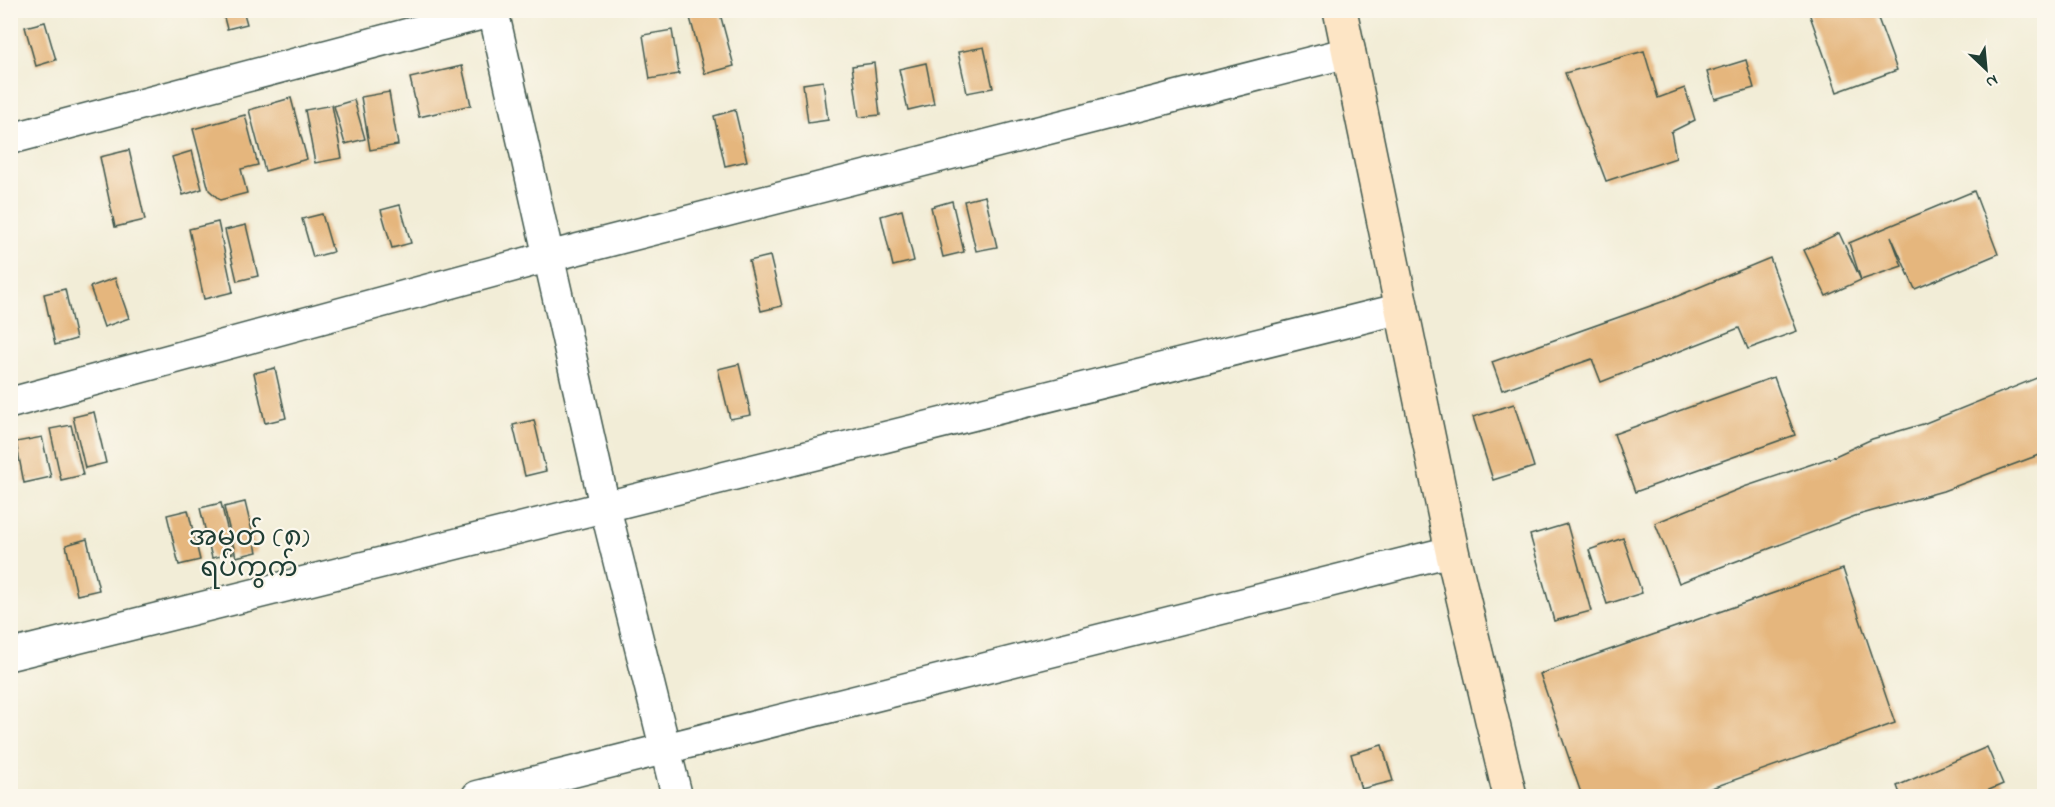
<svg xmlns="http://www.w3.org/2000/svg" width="2055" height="807" viewBox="0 0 2055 807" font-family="'Indie Flower','Noto Sans Myanmar',sans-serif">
<rect width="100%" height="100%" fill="#fbf7ec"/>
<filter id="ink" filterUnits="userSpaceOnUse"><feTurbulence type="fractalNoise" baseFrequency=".0167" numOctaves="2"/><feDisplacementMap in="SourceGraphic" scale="12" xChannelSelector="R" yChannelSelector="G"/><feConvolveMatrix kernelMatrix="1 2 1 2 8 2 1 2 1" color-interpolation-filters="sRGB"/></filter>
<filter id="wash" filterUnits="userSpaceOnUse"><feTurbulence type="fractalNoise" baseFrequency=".008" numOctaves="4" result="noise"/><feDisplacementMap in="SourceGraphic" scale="24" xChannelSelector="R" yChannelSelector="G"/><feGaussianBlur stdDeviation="1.35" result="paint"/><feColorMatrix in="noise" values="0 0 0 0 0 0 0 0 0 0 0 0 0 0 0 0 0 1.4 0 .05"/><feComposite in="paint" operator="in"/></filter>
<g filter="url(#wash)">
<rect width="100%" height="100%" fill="#f2edd7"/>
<g id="blocks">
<g fill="#e5b67d">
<path d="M222,10H243L247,24L227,29Z"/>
<path d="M688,10H719L734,66L705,74Z"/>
<path d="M1808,10H1875L1897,70L1837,92Z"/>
<path d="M45,22L56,60L36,66L25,27Z"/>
<path d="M672,30L679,74L650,79L643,35Z"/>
<path d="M984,47L993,88L967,93L958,52Z"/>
<path d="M1644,51L1658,98L1685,88L1695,120L1671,132L1676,158L1606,181L1565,73Z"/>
<path d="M1746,60L1754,88L1715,99L1707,72Z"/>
<path d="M874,63L880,115L859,117L852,66Z"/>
<path d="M926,63L934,104L908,110L899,69Z"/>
<path d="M462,66L471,105L419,117L410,78Z"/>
<path d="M823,81L828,120L808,123L803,84Z"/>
<path d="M389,92L398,145L370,150L361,97Z"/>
<path d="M291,98L307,159L265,171L249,110Z"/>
<path d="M354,100L365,139L345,144L334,106Z"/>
<path d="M332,105L342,158L315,163L305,110Z"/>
<path d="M735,110L747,161L725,166L714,116Z"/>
<path d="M245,115L258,165L241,169L247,193L220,200L209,190L193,129Z"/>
<path d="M129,150L145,220L115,227L100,157Z"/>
<path d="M192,151L202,189L183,195L172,157Z"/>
<path d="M1974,191L1998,254L1915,289L1891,236L1902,266L1861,280L1849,243Z"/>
<path d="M985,196L997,247L976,251L964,201Z"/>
<path d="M952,201L964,252L943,257L931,207Z"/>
<path d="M400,205L411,243L392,248L381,210Z"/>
<path d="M902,210L914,261L893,266L881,216Z"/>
<path d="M322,214L333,252L313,257L302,219Z"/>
<path d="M218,222L233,292L204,299L189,229Z"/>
<path d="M246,225L258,276L237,281L225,230Z"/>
<path d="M1839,233L1861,280L1826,296L1804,250Z"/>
<path d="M770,256L782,306L761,311L749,261Z"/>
<path d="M1770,258L1797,331L1748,349L1739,328L1601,382L1592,359L1502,390L1492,362L1673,298Z"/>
<path d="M115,278L129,318L104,327L90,287Z"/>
<path d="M65,289L76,339L55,345L44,294Z"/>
<path d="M739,364L751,415L730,419L718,369Z"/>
<path d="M275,368L286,418L265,423L254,373Z"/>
<path d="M2044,375V453L1943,491L1855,516L1679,583L1655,523L1744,487L1833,457L1872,439L1923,424Z"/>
<path d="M1774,377L1795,435L1635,492L1614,434Z"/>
<path d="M1514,404L1534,467L1493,480L1473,417Z"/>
<path d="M94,412L106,463L85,468L73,417Z"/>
<path d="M534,420L546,471L525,476L513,425Z"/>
<path d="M71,425L83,475L61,480L50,429Z"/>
<path d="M42,437L51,477L24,483L16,442Z"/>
<path d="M245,502L257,552L236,557L224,507Z"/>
<path d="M221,503L233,553L212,558L200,508Z"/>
<path d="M188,510L200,560L179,565L167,515Z"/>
<path d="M1567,524L1591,611L1554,621L1530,535Z"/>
<path d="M1623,538L1642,593L1607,604L1589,550Z"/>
<path d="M87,539L99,590L77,595L66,545Z"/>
<path d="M1843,569L1895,723L1689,796H1582L1540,674Z"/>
<path d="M1382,745L1393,781L1361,789L1351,754Z"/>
<path d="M1987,747L2003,784L1975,796H1901L1897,786Z"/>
</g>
</g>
</g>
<g filter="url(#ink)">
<use href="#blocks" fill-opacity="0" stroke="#3f574c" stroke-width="1.5"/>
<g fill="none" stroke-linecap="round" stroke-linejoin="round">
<g stroke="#3f574c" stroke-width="33">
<g id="street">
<path d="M493,10L605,507L677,796"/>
<path d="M10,139L498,10"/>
<path d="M10,403L551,256L1350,52"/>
<path d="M10,655L1403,308"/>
<path d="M477,796L1452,551"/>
</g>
</g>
<g stroke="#3f574c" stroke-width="36">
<path id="secondary" d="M1340,10L1452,551L1510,796"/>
</g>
<use href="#street" stroke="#fff" stroke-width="30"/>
<use href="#secondary" stroke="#fde5c5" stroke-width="33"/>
</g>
</g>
<g text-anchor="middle" stroke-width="4.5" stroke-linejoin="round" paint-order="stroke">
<g font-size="27" fill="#1f3d34" stroke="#fbf7ec">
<text x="249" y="545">အမှတ် (၈)<tspan x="249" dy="31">ရပ်ကွက်</tspan></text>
</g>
</g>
<rect width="2055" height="807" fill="none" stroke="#fbf7ec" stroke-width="36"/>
<g transform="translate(1986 69) rotate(154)" stroke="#fbf7ec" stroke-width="4.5" paint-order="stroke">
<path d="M0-4.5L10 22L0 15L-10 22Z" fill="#1f3d34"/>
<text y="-9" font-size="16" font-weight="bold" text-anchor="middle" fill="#1f3d34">N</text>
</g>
</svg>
